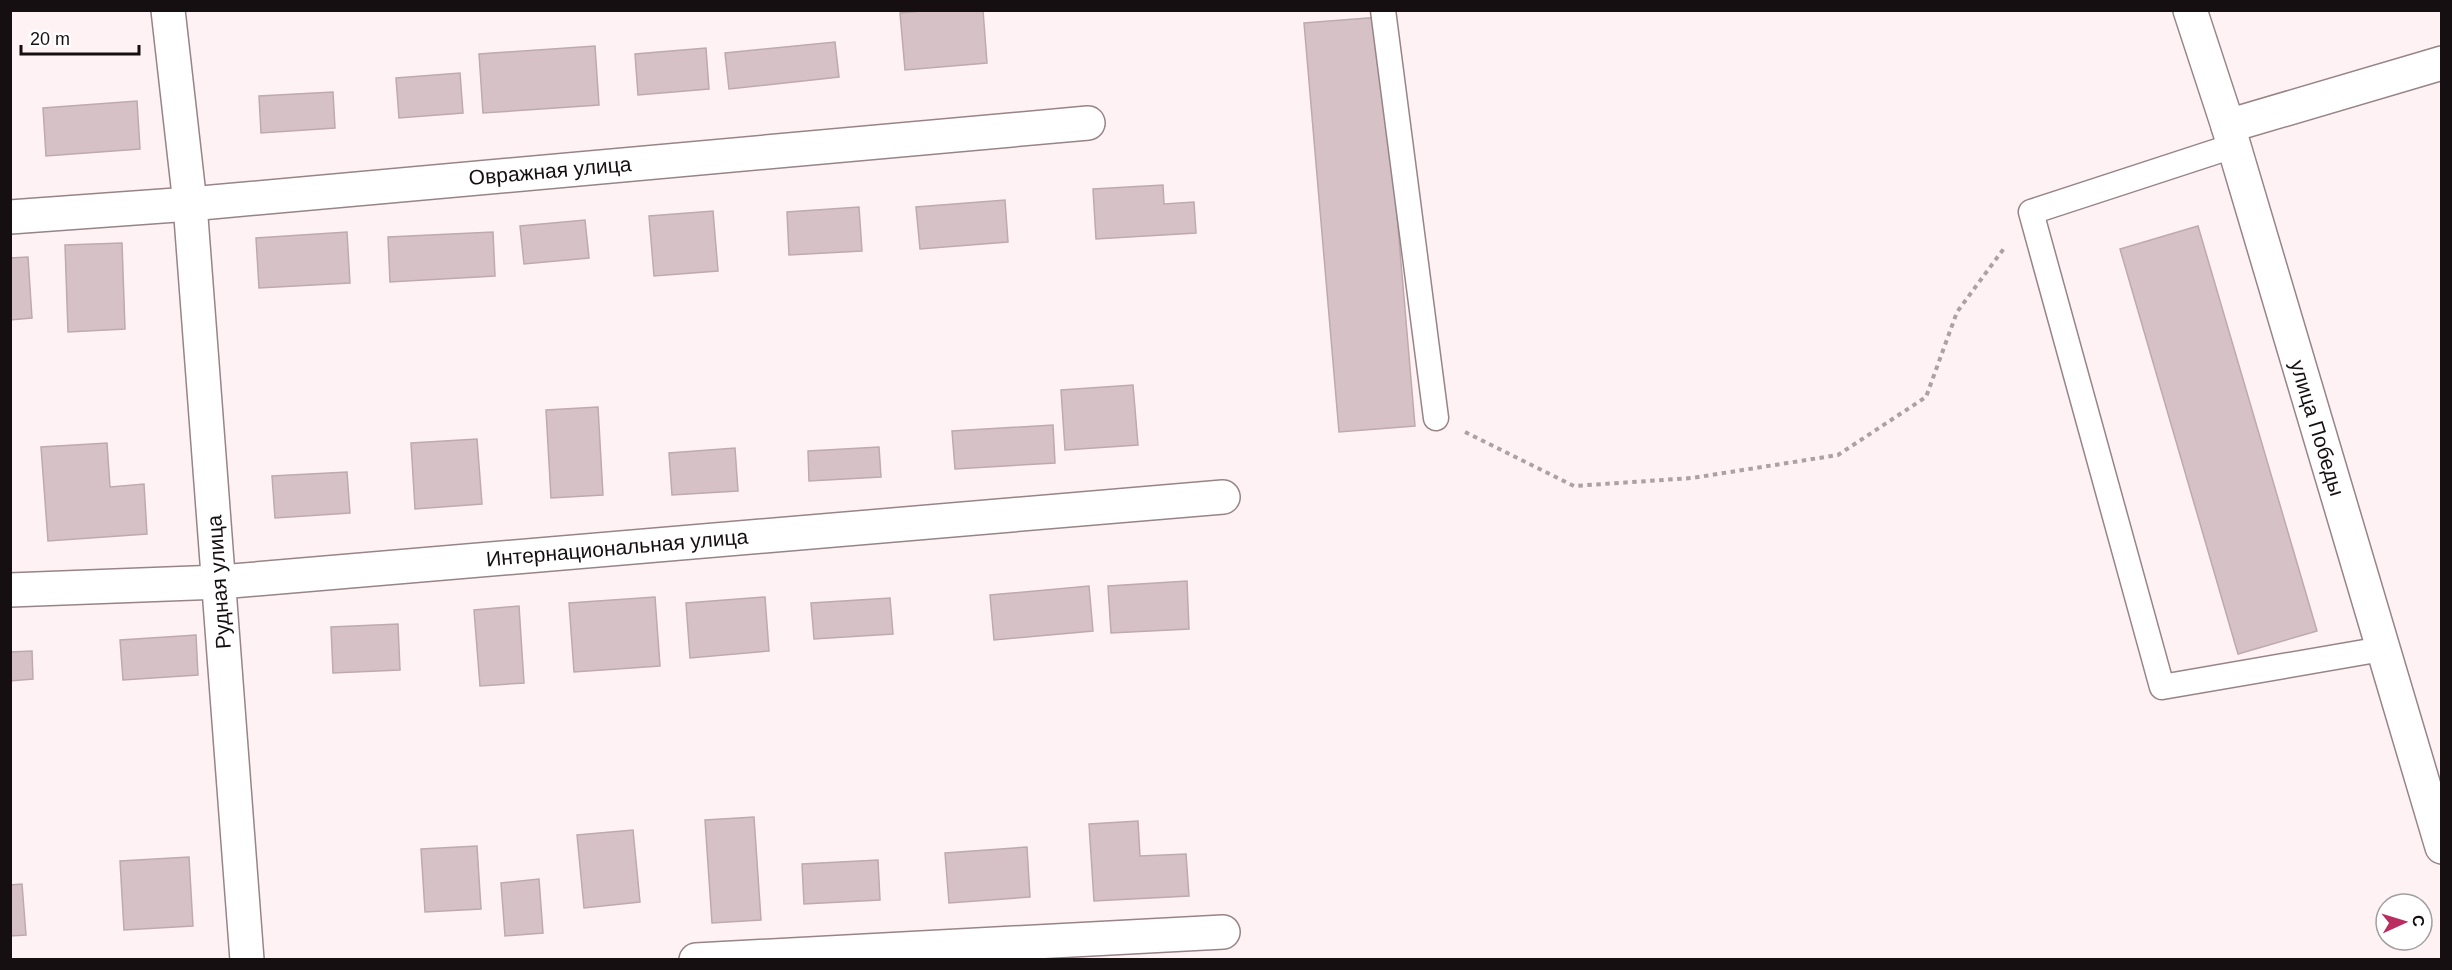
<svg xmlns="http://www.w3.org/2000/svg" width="2452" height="970" viewBox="0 0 2452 970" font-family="Helvetica,sans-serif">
<rect width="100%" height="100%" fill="#fff2f4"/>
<g fill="#d6c2c6" stroke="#bea9ae" stroke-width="1.5">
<path d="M934,10H983L987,63L905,70L900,13Z"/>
<path d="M1380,17L1415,426L1339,432L1304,23Z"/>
<path d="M835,42L839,77L729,89L725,53Z"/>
<path d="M595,46L599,105L483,113L479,54Z"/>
<path d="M706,48L709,89L638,95L635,54Z"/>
<path d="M460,73L463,113L399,118L396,78Z"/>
<path d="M333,92L335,128L261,133L259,96Z"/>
<path d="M137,101L140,149L46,156L43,108Z"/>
<path d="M1163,185L1164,204L1194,202L1196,233L1096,239L1093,189Z"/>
<path d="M1005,200L1008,242L920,249L916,207Z"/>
<path d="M859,207L862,251L789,255L787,212Z"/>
<path d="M713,211L718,271L654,276L649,216Z"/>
<path d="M585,220L589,258L524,264L520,226Z"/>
<path d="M2198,226L2317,631L2238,654L2120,249Z"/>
<path d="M347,232L350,283L259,288L256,238Z"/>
<path d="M493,232L495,276L390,282L388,237Z"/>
<path d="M122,243L125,329L68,332L65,245Z"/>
<path d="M28,257L32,318L10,320V258Z"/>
<path d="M1133,385L1138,445L1065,450L1061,390Z"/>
<path d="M598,407L603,495L551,498L546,410Z"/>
<path d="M1053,425L1055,463L955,469L952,431Z"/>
<path d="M477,439L482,504L415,509L411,443Z"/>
<path d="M107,443L110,487L144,484L147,534L48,541L41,447Z"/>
<path d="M879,447L881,477L809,481L808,451Z"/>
<path d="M735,448L738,491L672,495L669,453Z"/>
<path d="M347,472L350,513L275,518L272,476Z"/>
<path d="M1187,581L1189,629L1111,633L1108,586Z"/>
<path d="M1089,586L1093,631L994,640L990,595Z"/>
<path d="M655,597L660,666L574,672L569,603Z"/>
<path d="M765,597L769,651L690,658L686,603Z"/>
<path d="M890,598L893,634L814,639L811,603Z"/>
<path d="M519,606L524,683L480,686L474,610Z"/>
<path d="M398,624L400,670L333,673L331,627Z"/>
<path d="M196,635L198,675L123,680L120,640Z"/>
<path d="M32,651L33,679L10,681V652Z"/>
<path d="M754,817L761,920L712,923L705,820Z"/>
<path d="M1138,821L1140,856L1186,854L1189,896L1094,901L1089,824Z"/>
<path d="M633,830L640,902L584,908L577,835Z"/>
<path d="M477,846L481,909L425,912L421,849Z"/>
<path d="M1027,847L1030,897L949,903L945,853Z"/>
<path d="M189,857L193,926L124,930L120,861Z"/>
<path d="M878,860L880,900L804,904L802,864Z"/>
<path d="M539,879L543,933L505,936L501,883Z"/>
<path d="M22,884L26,935L10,936V885Z"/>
</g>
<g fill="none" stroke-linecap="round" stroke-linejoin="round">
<g stroke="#978488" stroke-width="27">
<g id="lane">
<path d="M1383,10L1436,418"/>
<path d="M2233,146L2031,212L2162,687L2382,649"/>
</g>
</g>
<g stroke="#978488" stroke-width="36">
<g id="street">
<path d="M168,10L190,204L247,960"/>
<path d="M2190,10L2228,126L2442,847"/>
<path d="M2228,126L2442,63"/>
<path d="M10,217L190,204L1088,123"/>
<path d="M10,590L220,582L1223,497"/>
<path d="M696,960L1223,932"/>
</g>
</g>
<path stroke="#aca1a3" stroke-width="4" stroke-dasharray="4.5 4.5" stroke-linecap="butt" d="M1465,432L1574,486L1692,478L1838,455L1926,397L1957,312L2005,247"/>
<use href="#lane" stroke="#fff" stroke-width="24"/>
<use href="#street" stroke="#fff" stroke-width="33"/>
</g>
<g text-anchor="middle" stroke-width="4.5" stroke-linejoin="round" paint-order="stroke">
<g font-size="21" fill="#160f11" stroke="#fff">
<text transform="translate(550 171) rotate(-5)" y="7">Овражная улица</text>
<text transform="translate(2317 428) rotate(73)" y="7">улица Победы</text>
<text transform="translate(617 548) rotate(-5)" y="7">Интернациональная улица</text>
<text transform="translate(219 582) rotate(-94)" y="7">Рудная улица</text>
</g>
</g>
<rect width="2452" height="970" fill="none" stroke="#160f11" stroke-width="24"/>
<g transform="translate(2404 922) rotate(86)"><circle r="28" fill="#ffffff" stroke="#a29fa0" stroke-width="1.5"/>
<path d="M0-4.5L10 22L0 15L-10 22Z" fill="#ba2d61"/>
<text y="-9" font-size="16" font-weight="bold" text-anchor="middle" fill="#160f11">С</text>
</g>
<path d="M21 45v9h118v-9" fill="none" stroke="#160f11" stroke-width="3"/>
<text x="30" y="45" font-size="18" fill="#160f11" stroke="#ffffff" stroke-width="4.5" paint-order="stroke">20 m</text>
</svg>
